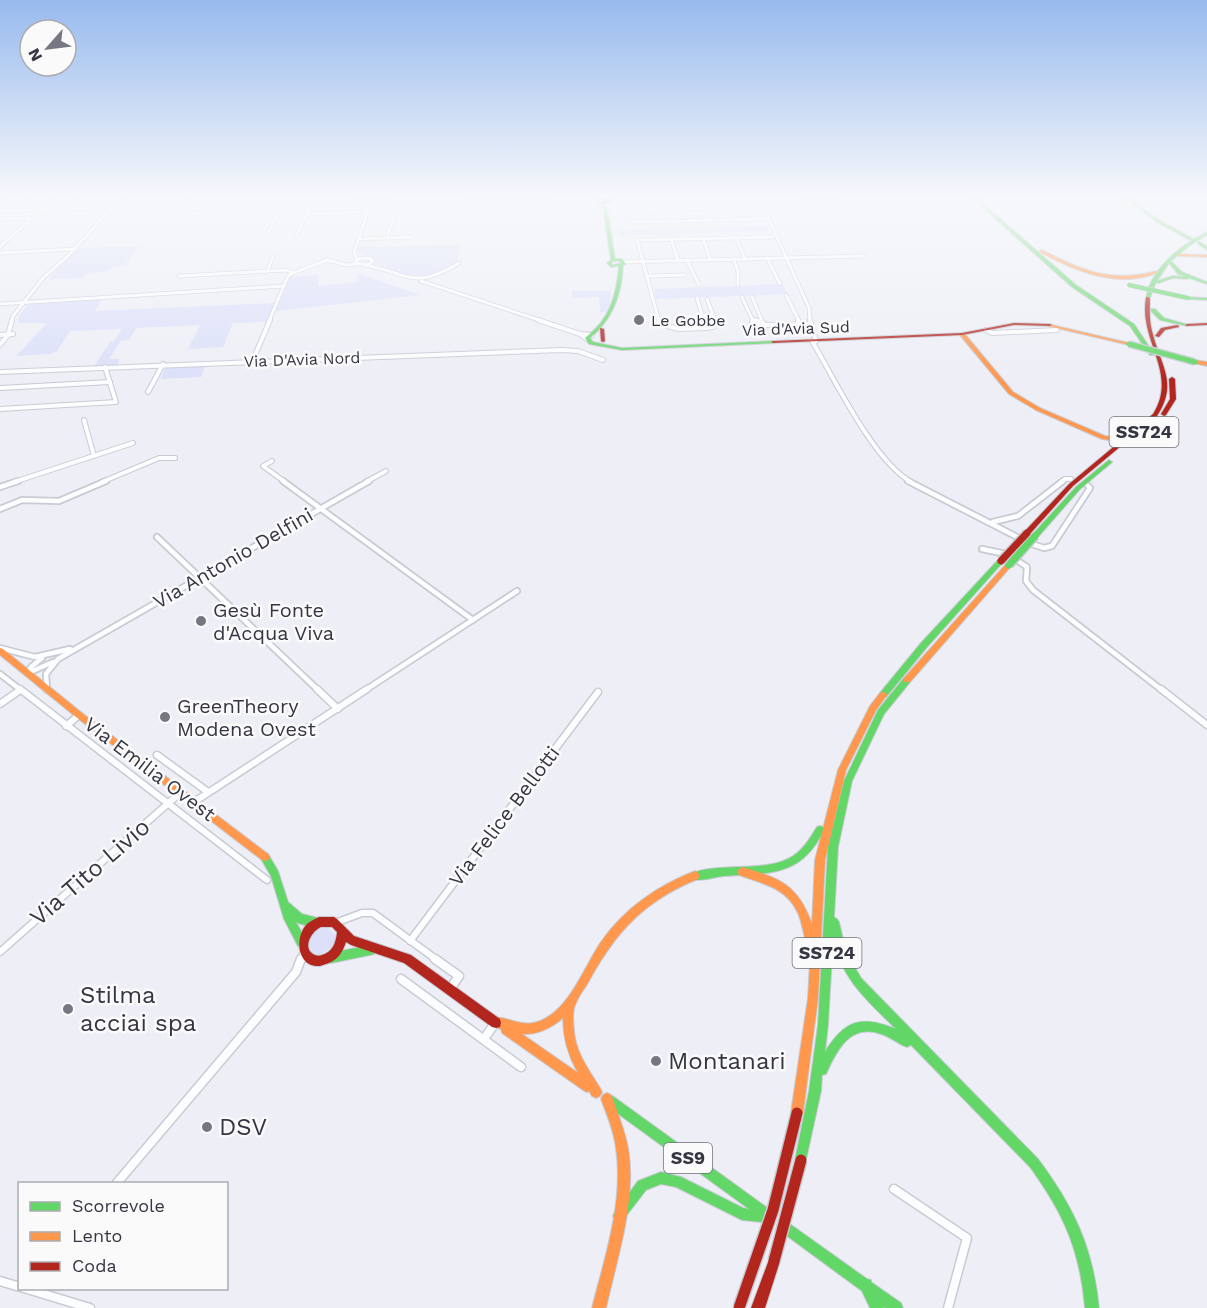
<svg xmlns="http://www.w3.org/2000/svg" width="1207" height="1308" viewBox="0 0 1207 1308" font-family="'Work Sans',sans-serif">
<rect width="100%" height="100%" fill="#eeeff6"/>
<g fill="#dce0f9">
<path d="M467,196H548V208L465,209Z"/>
<path d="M767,226L769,231L619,236V230Z"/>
<path d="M461,245L457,262L424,280L375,264L372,258L356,251L358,247Z"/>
<path d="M139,246L125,265L114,266L109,271L88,273L83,278L48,280L62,264L80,248Z"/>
<path d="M357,273L420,295L276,311L290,277L319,275L318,286L358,282Z"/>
<path d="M782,284L788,294L656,299L654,289Z"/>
<path d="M572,291H611L608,312H600L599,297L572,298Z"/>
<path d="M102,299L95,311L275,303L266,322L233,323L223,347L188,349L200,325L136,328L129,340L121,341L109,359H120L117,365L94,366L110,342L114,341L122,329L70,331L57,351L50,354L16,356L47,323H18L19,316L29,303Z"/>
<path d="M206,365L201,377L160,379L166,367Z"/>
<path d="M328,927L336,936L333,946L320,955L311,953C302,940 313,927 328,927Z"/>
</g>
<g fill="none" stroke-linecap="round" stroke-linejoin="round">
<g stroke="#c9cbd4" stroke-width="4.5">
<g id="street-far4">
<path d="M192,196L184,209L411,199"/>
<path d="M611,200L755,198L761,200L843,196"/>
<path d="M76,202L81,196"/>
<path d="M0,203L9,196"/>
<path d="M763,206L809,308L810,321"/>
<path d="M764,207L631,210L633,222L769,219"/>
<path d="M16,209L33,196"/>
<path d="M0,211L127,207"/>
<path d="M307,214L367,212"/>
<path d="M0,219L33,218"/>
<path d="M268,233L284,204"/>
<path d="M296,235L313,203"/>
<path d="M387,238L399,199"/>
<path d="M703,238L710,259"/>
<path d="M736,238L745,259"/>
<path d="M358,239L411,237"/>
<path d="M671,239L678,260"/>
<path d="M0,247L57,196"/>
<path d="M0,253L75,249"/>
<path d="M369,258L373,261L367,265L355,263L359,259Z"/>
<path d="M767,258L780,284"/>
<path d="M733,259L738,271V285"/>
<path d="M357,260L354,252L373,196"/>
<path d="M687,260L699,285"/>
<path d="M624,262L863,256"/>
<path d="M364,265C410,273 413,291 459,263"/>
<path d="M267,272L273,257"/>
<path d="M293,273L327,260L346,265L356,264"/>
<path d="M179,276L286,270L293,273L288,276L269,321"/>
<path d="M648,276L685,275"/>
<path d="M421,281L542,321"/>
<path d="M786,295L799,321"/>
<path d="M742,297L753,321"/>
<path d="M752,297L762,321"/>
<path d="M697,298L702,315"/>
<path d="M707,299L713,315"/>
<path d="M0,304L284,286"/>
<path d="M12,321L13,316L44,277L68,256L113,207L127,196"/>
<path d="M659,321L637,240L773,237"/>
<path d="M704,321L702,315H713L715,321"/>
<path d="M753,321H762"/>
</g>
</g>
<g stroke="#c9cbd4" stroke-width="6">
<g id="street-far3">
<path d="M538,320L580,334"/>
<path d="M659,320L660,324L679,329L706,328"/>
<path d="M704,320L706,328"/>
<path d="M755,320L765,324L754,325L752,322Z"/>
<path d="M798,320L800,324"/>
<path d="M810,320L816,341"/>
<path d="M764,325L811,324"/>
<path d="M706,328L713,327L716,324L715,320"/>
<path d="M986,330L992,333L1057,330"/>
<path d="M0,335L13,334"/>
<path d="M587,339L580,334L592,335"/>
<path d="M812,341C835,380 873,460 911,482"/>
<path d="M0,345L8,335L12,320"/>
<path d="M253,360L270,320"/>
<path d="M0,372L562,350L578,351L603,360"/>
<path d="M0,388L110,382"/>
<path d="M148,392L163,364"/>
<path d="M0,409L116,402L105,367"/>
<path d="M84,420L94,456"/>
<path d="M272,461L263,466L285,482"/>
<path d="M14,482L133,443"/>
<path d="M102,482L159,458H175"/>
<path d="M366,482L386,471"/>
<path d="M1061,482L1065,479H1071"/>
</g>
</g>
<g stroke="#c9cbd4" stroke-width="8">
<g id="street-far2">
<path d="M283,481L473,620"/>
<path d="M908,481L1021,539"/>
<path d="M0,487L18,481"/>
<path d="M0,509L22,500L59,501L106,481"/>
<path d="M993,522L1018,516L1063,481"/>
<path d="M157,537L319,691"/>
<path d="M1029,543L1044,548L1052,546L1090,488L1088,486"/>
<path d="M982,549L1006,554"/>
<path d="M1015,559L1027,567L1026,581L1033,590L1163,691"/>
<path d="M0,648L35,657L70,649"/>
<path d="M28,673L53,662"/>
<path d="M28,673L31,667L42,658"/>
<path d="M0,674L22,691"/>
<path d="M47,690L46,674L58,659L369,481"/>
<path d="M364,691L517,591"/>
</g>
</g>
<g stroke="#c9cbd4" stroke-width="9">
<g id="street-far1">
<path d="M20,689L267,880"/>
<path d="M317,689L338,709"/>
<path d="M1161,689L1207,725"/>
<path d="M0,704L20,690"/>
<path d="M66,726L79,715"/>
<path d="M157,755L208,792"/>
<path d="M194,802L367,689"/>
<path d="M335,923L362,913H373L437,960"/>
<path d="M410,941L598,692"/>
<path d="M0,952L181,792"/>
<path d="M301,960L303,954"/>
</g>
</g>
<g stroke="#c9cbd4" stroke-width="11">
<g id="street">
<path d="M435,959L459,976L450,989"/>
<path d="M401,979L521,1067"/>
<path d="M484,1039L495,1023"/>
<path d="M116,1184L296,972L301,959"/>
<path d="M894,1189L967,1238L948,1308"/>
<path d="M0,1281L20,1287"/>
<path d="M24,1288L90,1308"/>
</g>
</g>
<g stroke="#c9cbd4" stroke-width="2">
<g id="fast">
<path d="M970,196H974L1076,285L1134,324L1154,354V355H1150L1130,326L1072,287Z"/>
<path d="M1122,196H1127L1159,220L1192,238V240L1207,232V235L1189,246L1170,262H1172L1182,272L1207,282V284L1189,278L1187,279L1173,278L1158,283L1156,282L1150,298L1146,299C1149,274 1172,253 1192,240H1190L1157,222ZM1169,263L1178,274L1186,277L1173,276L1157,281Z"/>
<path d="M602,198L604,199L600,201L607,208L615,259H622L626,264L623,265C622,294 612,320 590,338L593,342L622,348L773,341H775V343L622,350L589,344L585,338C591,333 597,328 602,321C614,305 617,285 619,266L611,267L607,263L611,260L603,208L596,201ZM614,261H620L621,263L613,265L611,263Z"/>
<path d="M1198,242H1200L1207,247V250L1198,244Z"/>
<path d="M1186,297L1207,298V300L1188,299L1186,298Z"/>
<path d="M1151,309H1155L1164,318L1189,325L1187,326L1160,320L1151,311Z"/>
<path d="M1109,460L1112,462L1111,463L1080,489L1037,538H1033L1032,536L1033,534L1076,487Z"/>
<path d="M999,559H1001L1004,561L927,647L886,697H880L879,695L880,693L921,643Z"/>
<path d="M907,677L910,678L911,680L910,682L884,714L852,781L838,847L834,917L837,919L839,922L846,952L861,978L1038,1159C1074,1207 1093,1248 1099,1308H1085C1080,1250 1064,1214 1030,1167L911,1045L907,1047C898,1044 891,1037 881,1034C850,1023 837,1050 826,1074L822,1075L821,1091L805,1164L801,1166L797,1164L795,1160L809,1091L818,1025L828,847L844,781L878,710L904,678ZM833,939C842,980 868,1001 896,1029C861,1015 845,1020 825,1052L828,1025Z"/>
<path d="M820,826L823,827L824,830C801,877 770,873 724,876C714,877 701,882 692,879L690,876L692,873C722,862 767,873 793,856C804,849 810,838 817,827Z"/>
<path d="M265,853L268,854L278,871L288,902L302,914L322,919L324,922L322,925C315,928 302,925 296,922L307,942L306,946L302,947L298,946L284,919L271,876L260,857L262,854Z"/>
<path d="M370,945L374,946L375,950L374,954L370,955L331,963L327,962L326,958L327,954L331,953Z"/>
<path d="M610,1095L614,1097L769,1209L770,1211L774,1213L776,1217L774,1221L770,1223L742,1220L676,1187L661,1184L646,1190L623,1220L619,1222L615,1220L613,1216L615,1212L638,1181L661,1172L681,1177L743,1208L749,1209L606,1105L604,1101L606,1097Z"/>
<path d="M783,1220L787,1222L867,1279L871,1280V1282L901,1303L903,1308H885L883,1306L884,1308H870L862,1291L779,1230L777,1226L779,1222Z"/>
</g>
</g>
<g stroke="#c9cbd4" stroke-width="2">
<g id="slow">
<path d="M1040,250H1042C1083,271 1111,283 1157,271L1159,272C1119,290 1075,271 1040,252Z"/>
<path d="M1179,254L1207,255V257L1178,256L1177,255Z"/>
<path d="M1048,324L1129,343L1131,344L1129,345L1048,326Z"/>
<path d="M960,333H964L1013,392L1040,408L1105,436L1116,437L1127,432L1130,434L1117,441L1102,439L1036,410L1009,394L960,335Z"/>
<path d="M1195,360L1207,362V366L1193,363V361Z"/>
<path d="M1007,563H1011L1012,565L910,682H904L903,680L904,678Z"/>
<path d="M0,648L3,649L82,713L268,854L270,857L268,860L265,861L262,860L76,717L0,655Z"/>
<path d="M883,692L886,693L887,695L876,710L846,770L825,860L818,998L803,1113L801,1117L797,1119L793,1117L791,1113L808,998L811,943L806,942C803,932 802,922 798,913C786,887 763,884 739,875L737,872L739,869L742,867C780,878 798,885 812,924L815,860L838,770L870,706L880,693Z"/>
<path d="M695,871L698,873L700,876L698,879C646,900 617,930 590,979C586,987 579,995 576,1003C572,1010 573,1022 574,1030C575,1052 589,1070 600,1088L602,1092L600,1096L596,1098L592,1096L589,1091L587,1092L583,1090L502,1033L501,1029L491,1026L490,1022L491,1018C504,1014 522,1029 540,1021C570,1009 584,967 601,942C625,908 657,886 695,871ZM563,1018C563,1039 568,1055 578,1073L522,1034C538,1035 551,1028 563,1018Z"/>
<path d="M607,1093L611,1095L613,1099C618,1115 625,1131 628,1148C637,1201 617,1257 606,1308H592C605,1257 624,1201 616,1148C614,1131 607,1115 601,1099L603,1095Z"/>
</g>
</g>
<g stroke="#c9cbd4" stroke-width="2">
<g id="jam">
<path d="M602,198L613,200L614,201L601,205V203L607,201L601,200Z"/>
<path d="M1146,297L1150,298C1150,309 1149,320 1152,331C1160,365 1179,382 1157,416L1073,486L1029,535H1025L1024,533L1025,531L1069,484L1153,414C1179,373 1138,341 1146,297Z"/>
<path d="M1014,323L1050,324L1052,325L1050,326L1014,325L962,335L773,343L771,342L773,341L962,333Z"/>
<path d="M1207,323V325L1187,326L1185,325L1187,324Z"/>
<path d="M1177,325L1179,326V327L1165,330L1159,337L1155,336L1161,328Z"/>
<path d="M600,328L604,329L605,341L603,342L601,341Z"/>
<path d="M1172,377L1175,379L1176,399L1166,415L1164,416L1161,414L1170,399L1169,379Z"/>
<path d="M319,917H334L337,919L354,936L411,955L500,1019L501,1023L500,1027L496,1028L492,1027L404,963L351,945L346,942C343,951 339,959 329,963C326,964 323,965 320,966C297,968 294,937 307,924C310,921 315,919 319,917ZM321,927H332L337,932C336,942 333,952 322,955C319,956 316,956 313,954C302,947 312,931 321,927Z"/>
<path d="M774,1255L778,1257L780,1261L765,1308H751L770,1257Z"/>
</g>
</g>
<use href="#street-far4" stroke="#fcfdfe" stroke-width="3"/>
<use href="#street-far3" stroke="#fcfdfe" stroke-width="4"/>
<use href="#street-far2" stroke="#fcfdfe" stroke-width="4.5"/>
<use href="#street-far1" stroke="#fcfdfe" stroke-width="6"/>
<use href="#street" stroke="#fcfdfe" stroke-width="8"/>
<use href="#fast" fill="#63d668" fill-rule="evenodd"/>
<use href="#slow" fill="#ff974d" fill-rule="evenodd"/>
<use href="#jam" fill="#b3261e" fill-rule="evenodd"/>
<g stroke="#c9cbd4" stroke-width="5" stroke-linecap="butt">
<path id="fast-bridge-far2" d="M1129,285L1188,298"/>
</g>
<g stroke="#c9cbd4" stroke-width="8" stroke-linecap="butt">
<path id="fast-bridge-far1" d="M1129,344L1195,362"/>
</g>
<g stroke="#c9cbd4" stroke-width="10" stroke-linecap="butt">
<path id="fast-bridge" d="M1009,565L1035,536"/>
</g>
<g stroke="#c9cbd4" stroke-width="10" stroke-linecap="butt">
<path id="jam-bridge-far1" d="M1001,561L1027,533"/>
</g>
<g stroke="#c9cbd4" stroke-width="14" stroke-linecap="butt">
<g id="jam-bridge">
<path d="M774,1261L801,1160"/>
<path d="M739,1308L773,1210L797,1113"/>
</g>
</g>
<use href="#fast-bridge-far2" stroke="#63d668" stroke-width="4"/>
<use href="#fast-bridge-far1" stroke="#63d668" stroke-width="5"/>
<use href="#fast-bridge" stroke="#63d668" stroke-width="7"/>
<use href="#jam-bridge-far1" stroke="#b3261e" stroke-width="7"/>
<use href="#jam-bridge" stroke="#b3261e" stroke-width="11"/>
</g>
<linearGradient id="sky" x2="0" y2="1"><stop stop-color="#97baee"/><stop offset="0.52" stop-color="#f7f8fb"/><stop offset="1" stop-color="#f7f8fb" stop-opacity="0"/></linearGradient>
<rect width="1207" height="379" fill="url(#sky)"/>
<g fill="#767782" stroke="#fafafa" stroke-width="2">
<circle cx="639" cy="320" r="6"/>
<circle cx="201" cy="621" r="6"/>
<circle cx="165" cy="717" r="6"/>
<circle cx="68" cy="1009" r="6"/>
<circle cx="656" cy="1061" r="6"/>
<circle cx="207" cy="1127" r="6"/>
</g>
<g text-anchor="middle" stroke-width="5" stroke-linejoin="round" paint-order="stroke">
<g font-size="16" fill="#353643" stroke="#fafafa" text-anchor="start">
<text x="651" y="326">Le Gobbe</text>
</g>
<g font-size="16" fill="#353643" stroke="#fafafa">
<text transform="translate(796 328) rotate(-2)" y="6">Via d'Avia Sud</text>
<text transform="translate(302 359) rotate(-2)" y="6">Via D'Avia Nord</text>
</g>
<g fill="#fafafa" stroke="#70717a" stroke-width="1.5">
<rect x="1109.5" y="417" width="69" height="30" rx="4.5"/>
<rect x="792.5" y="938" width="69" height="30" rx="4.5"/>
<rect x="664" y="1143" width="48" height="30" rx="4.5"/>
</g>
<g font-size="18" font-weight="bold" fill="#353643">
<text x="1144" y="438">SS724</text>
<text x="827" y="959">SS724</text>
<text x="688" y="1164">SS9</text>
</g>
<g font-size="20" fill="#353643" stroke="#fafafa">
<text transform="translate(233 558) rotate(-30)" y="7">Via Antonio Delfini</text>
<text transform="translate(150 769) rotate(37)" y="7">Via Emilia Ovest</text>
<text transform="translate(504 816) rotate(-53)" y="7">Via Felice Bellotti</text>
</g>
<g font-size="20" fill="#353643" stroke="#fafafa" text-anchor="start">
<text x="213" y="617">Gesù Fonte<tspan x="213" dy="23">d'Acqua Viva</tspan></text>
<text x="177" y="713">GreenTheory<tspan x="177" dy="23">Modena Ovest</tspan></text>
</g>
<g font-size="24" fill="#353643" stroke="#fafafa">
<text transform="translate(90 872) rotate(-41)" y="8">Via Tito Livio</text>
</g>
<g font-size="24" fill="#353643" stroke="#fafafa" text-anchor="start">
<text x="80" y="1003">Stilma<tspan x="80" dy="28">acciai spa</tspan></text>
<text x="668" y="1069">Montanari</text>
<text x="219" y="1135">DSV</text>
</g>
</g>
<rect x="18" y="1182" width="210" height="108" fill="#fafafa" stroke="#abacb1" stroke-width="1.5"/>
<rect x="30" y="1202" width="30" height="9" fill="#63d668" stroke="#abacb1" stroke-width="1.5"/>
<text x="72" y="1212" font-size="18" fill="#353643">Scorrevole</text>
<rect x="30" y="1232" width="30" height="9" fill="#ff974d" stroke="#abacb1" stroke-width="1.5"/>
<text x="72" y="1242" font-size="18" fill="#353643">Lento</text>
<rect x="30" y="1262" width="30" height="9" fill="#b3261e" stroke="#abacb1" stroke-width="1.5"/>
<text x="72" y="1272" font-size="18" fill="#353643">Coda</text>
<g transform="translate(48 48) rotate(242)"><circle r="28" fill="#fafafa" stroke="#abacb1" stroke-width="1.5"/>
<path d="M0-4.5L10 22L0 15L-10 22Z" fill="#767782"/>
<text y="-9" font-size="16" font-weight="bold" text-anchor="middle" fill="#353643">N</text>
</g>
</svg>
